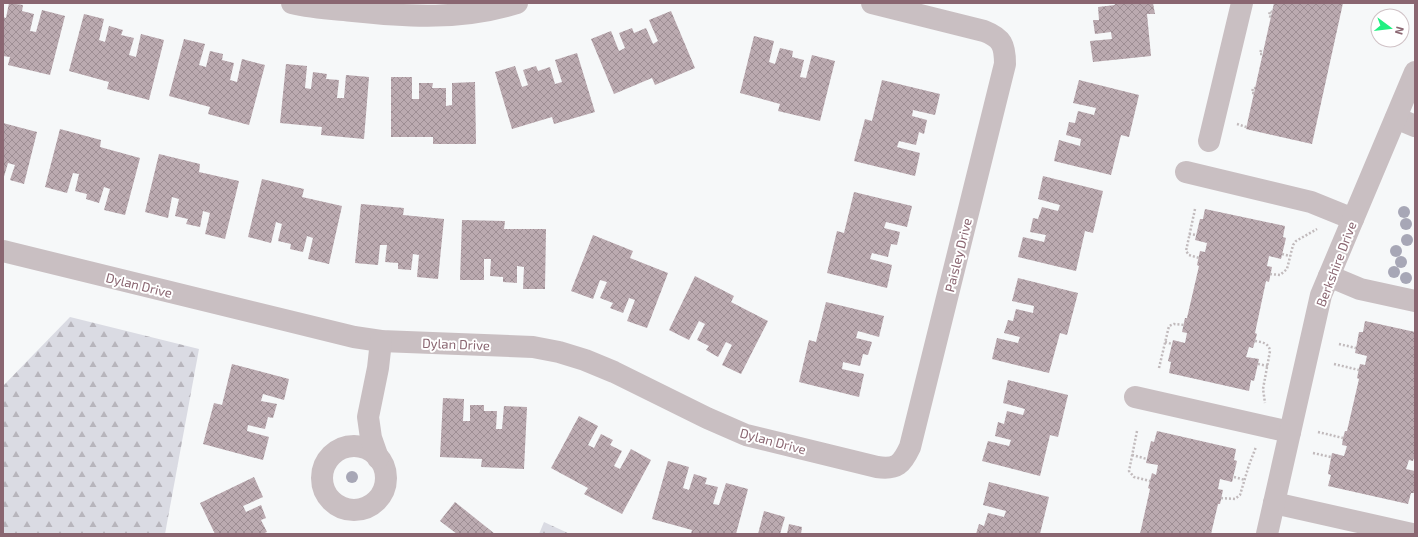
<svg xmlns="http://www.w3.org/2000/svg" width="1418" height="537" viewBox="0 0 1418 537" font-family="'Exo 2',sans-serif">
<defs>
<pattern id="forest-firs" width="22" height="20" patternUnits="userSpaceOnUse"><rect width="22" height="20" fill="#dadbe3"/><path d="M5 1l3.5 6h-7zM16 11l3.5 6h-7z" fill="#b7b5bc"/></pattern>
<pattern id="building-cross-hatch" width="8" height="8" patternUnits="userSpaceOnUse"><rect width="8" height="8" fill="#bbaab0"/><path d="M0 0l8 8M0 8l8-8" fill="none" stroke="#9e8e94"/></pattern>
</defs>
<rect width="100%" height="100%" fill="#f6f8f9"/>
<g fill="url(#forest-firs)">
<path d="M70,317L199,349L165,534H3V386Z"/>
<path d="M544,522L570,534H539Z"/>
</g>
<g fill="url(#building-cross-hatch)">
<path d="M9,3L23,5L22,11L34,14L30,31L36,32L42,10L65,16L50,75L8,65L10,57L3,56V17L6,18Z"/>
<path d="M1114,3H1153L1155,14H1147L1151,56L1093,62L1090,41L1112,39L1111,32L1095,34L1093,20H1099L1098,7L1115,5Z"/>
<path d="M1274,3H1343L1312,144L1246,129Z"/>
<path d="M671,11L695,68L655,85L652,78L614,94L591,39L611,31L619,51L625,48L619,33L632,28L634,33L646,28L653,44L658,41L649,20Z"/>
<path d="M84,14L104,19L99,40L105,42L109,26L123,30L121,35L134,38L129,55L136,57L141,34L164,40L149,100L107,89L109,82L69,71Z"/>
<path d="M754,36L774,41L769,62L775,64L780,48L793,51L792,57L804,60L800,77L806,78L812,55L835,61L820,121L778,111L780,104L740,93Z"/>
<path d="M184,39L205,44L199,65L206,67L210,51L223,54L222,60L234,63L230,80L237,82L242,59L265,65L249,125L208,114L210,107L169,96Z"/>
<path d="M577,53L595,112L554,124L552,117L512,129L495,72L515,66L522,87L528,85L523,70L536,66L538,71L550,67L555,84L562,82L555,60Z"/>
<path d="M286,64L307,66L305,88L311,89L313,72L327,74L326,79L339,80L337,98H344L346,75L369,77L364,139L321,135L322,127L280,123Z"/>
<path d="M391,77H412V99H419V83H433L432,88H446V106L452,105V83L475,82L476,144H433V137H391Z"/>
<path d="M882,80L940,94L935,115L913,110L912,116L927,120L924,134L919,132L916,145L899,141L897,147L920,153L915,176L854,161L865,119L872,121Z"/>
<path d="M1079,80L1139,95L1129,137L1121,135L1111,175L1054,161L1059,140L1080,146L1081,139L1066,135L1069,122L1075,123L1078,111L1094,115L1096,108L1073,103Z"/>
<path d="M3,123L37,132L24,184L10,180L15,165L8,163L3,180Z"/>
<path d="M60,129L101,140L100,147L140,158L125,215L104,210L110,189L104,187L99,203L86,199L87,194L75,191L79,174L73,173L67,193L45,187Z"/>
<path d="M159,154L200,164L199,172L239,181L225,239L205,234L210,213L203,211L200,227L186,224L188,219L175,216L179,199L172,197L168,218L145,212Z"/>
<path d="M1043,176L1103,191L1093,233L1085,231L1076,271L1018,257L1023,237L1044,242L1046,235L1030,232L1033,218L1038,219L1042,207L1058,211L1060,205L1038,199Z"/>
<path d="M262,179L304,189L302,197L342,206L329,264L308,259L313,238L307,236L303,252L290,249L291,244L278,241L282,224L276,222L271,243L248,237Z"/>
<path d="M854,192L912,206L907,227L886,222L884,228L900,232L897,245L891,244L888,257L872,253L870,259L892,265L887,288L827,273L837,231L844,233Z"/>
<path d="M361,204L404,208L403,215L444,219L438,279L417,277L419,255L413,254L411,270L398,269V263L385,262L387,245H380L378,265L355,263Z"/>
<path d="M1205,209L1285,226L1283,237L1286,238L1281,259L1269,256L1267,266L1272,267L1269,282L1266,281L1255,333L1257,334L1253,348L1249,347L1246,357L1259,359L1254,381L1251,380L1249,391L1169,373L1171,362L1168,361L1173,340L1185,343L1187,333L1182,332L1185,318H1187L1199,266L1197,265L1200,251L1205,252L1207,243L1195,240L1200,219H1203Z"/>
<path d="M462,220L505,221L504,229H546L545,289H523L524,267L517,266V283L503,282V277L490,276L491,259H484V280H460Z"/>
<path d="M593,235L633,251L630,258L668,273L647,328L627,321L635,300L629,298L623,313L610,308L613,303L600,298L607,282L600,280L593,299L571,291Z"/>
<path d="M695,276L734,296L731,302L768,321L741,374L722,365L732,345L726,342L718,357L706,350L709,346L697,340L705,324L699,321L689,340L669,330Z"/>
<path d="M1018,278L1078,293L1067,335L1060,333L1049,373L992,359L997,338L1018,343L1020,337L1004,333L1008,320L1013,321L1016,309L1033,313L1034,306L1012,301Z"/>
<path d="M826,302L884,316L879,337L858,331L856,338L872,342L868,355L863,354L860,366L843,362L842,369L864,374L859,397L799,382L809,340L816,342Z"/>
<path d="M1365,321L1415,332V454L1413,461L1409,460L1406,469L1415,471V488L1414,493H1411L1408,504L1328,486L1331,475L1328,474L1332,453L1344,456L1347,446L1342,445L1343,438L1345,431H1347L1359,379L1357,378L1360,364L1365,365L1367,356L1355,353L1359,332H1363Z"/>
<path d="M232,364L289,379L284,400L263,394L261,401L277,404L273,418L268,417L265,429L248,425L247,431L269,437L263,460L203,444L214,403L222,405Z"/>
<path d="M1008,380L1068,395L1058,437L1050,435L1040,476L982,461L988,441L1009,446L1011,440L995,436L998,422L1004,424L1007,411L1023,415L1025,409L1003,403Z"/>
<path d="M443,398L464,399L463,421H470V405H484V411H497L496,429H502L504,406L527,407L524,469L481,467L482,459L440,457Z"/>
<path d="M579,416L598,426L588,445L594,448L601,434L613,440L610,445L622,451L614,466L620,469L631,449L651,460L622,514L584,494L588,488L551,468Z"/>
<path d="M1157,431L1236,449L1234,460L1237,461L1232,482L1220,479L1218,489L1223,490L1220,504H1218L1211,534H1140L1150,489L1148,488L1150,481L1152,473L1156,475L1158,465L1146,463L1151,441L1154,442Z"/>
<path d="M668,461L689,467L683,488L689,490L694,474L707,478L705,484L718,487L713,504L719,505L726,483L748,489L736,534H691L692,530L652,519Z"/>
<path d="M254,477L263,497L243,506L246,512L261,505L266,518L261,520L267,532L262,534H215L200,503Z"/>
<path d="M989,482L1049,497L1040,534H976L979,524L984,526L988,513L1004,517L1006,511L983,505Z"/>
<path d="M455,502L495,534H457L440,521Z"/>
<path d="M764,511L785,517L780,534H758Z"/>
<path d="M789,524L802,527L801,534H787Z"/>
</g>
<g fill="none" stroke-linecap="round" stroke-linejoin="round">
<g stroke="#c1babc" stroke-width="2.5" stroke-dasharray="2 2" stroke-linecap="butt">
<path d="M1271,17L1269,16L1270,11L1272,12"/>
<path d="M1262,54H1260L1261,50H1263"/>
<path d="M1254,93H1252L1253,88H1255"/>
<path d="M1237,124L1246,127"/>
<path d="M1195,209L1186,251L1189,255L1199,258"/>
<path d="M1189,234L1196,235"/>
<path d="M1282,254L1290,256"/>
<path d="M1270,274L1280,275L1287,269L1293,245L1296,241L1317,229"/>
<path d="M1255,341C1262,342 1269,343 1270,351L1263,389L1265,403"/>
<path d="M1165,342L1172,344"/>
<path d="M1339,344L1356,348"/>
<path d="M1258,364L1268,366"/>
<path d="M1334,364L1359,370"/>
<path d="M1159,368L1169,326L1174,324L1184,325"/>
<path d="M1137,431L1129,471L1134,477L1150,481"/>
<path d="M1318,432L1343,438"/>
<path d="M1313,453L1331,457"/>
<path d="M1132,455L1147,459"/>
<path d="M1234,477L1245,480"/>
<path d="M1221,498L1235,499L1240,495L1249,465L1256,447"/>
</g>
<g stroke="#c9bfc2" stroke-width="22">
<path d="M292,3C312,8 333,9 353,11C409,17 463,20 517,3"/>
<path d="M1396,118L1415,126"/>
<path d="M1209,141L1242,3"/>
<path d="M1186,172L1311,202L1353,219"/>
<path d="M3,251L354,337L381,341L533,347L559,352L585,360L614,372L707,418L746,435L877,467C897,470 902,464 910,447L1005,64C1005,45 1002,38 984,31L872,3"/>
<path d="M1329,276L1360,289L1415,301"/>
<path d="M1135,397L1290,432"/>
<circle cx="354" cy="478" r="32"/>
<path d="M378,458L371,438L368,417L378,368L381,341"/>
<path d="M1274,503L1412,534"/>
<path d="M1267,534L1321,295L1415,72"/>
</g>
</g>
<g fill="#a7a7b6">
<circle cx="1404" cy="212" r="6"/>
<circle cx="1406" cy="224" r="6"/>
<circle cx="1407" cy="240" r="6"/>
<circle cx="1396" cy="251" r="6"/>
<circle cx="1401" cy="262" r="6"/>
<circle cx="1394" cy="272" r="6"/>
<circle cx="1406" cy="278" r="6"/>
<circle cx="352" cy="477" r="6"/>
</g>
<g text-anchor="middle" stroke-width="4" stroke-linejoin="round" paint-order="stroke">
<g font-size="13" fill="#8a6671" stroke="#fff">
<text transform="translate(958 255) rotate(-76)" y="5">Paisley Drive</text>
<text transform="translate(1336 264) rotate(-69)" y="5">Berkshire Drive</text>
<text transform="translate(139 285) rotate(14)" y="5">Dylan Drive</text>
<text transform="translate(456 344) rotate(2)" y="5">Dylan Drive</text>
<text transform="translate(773 441) rotate(15)" y="5">Dylan Drive</text>
</g>
</g>
<rect width="1418" height="537" fill="none" stroke="#8a6671" stroke-width="8"/>
<g transform="translate(1390 28) rotate(105)"><circle r="19" fill="#ffffff" stroke="#d0c2c6"/>
<path d="M0-3L7 15L0 10L-7 15Z" fill="#20f081"/>
<text y="-6" font-size="11" font-weight="bold" text-anchor="middle" fill="#8a6671">N</text>
</g>
</svg>
